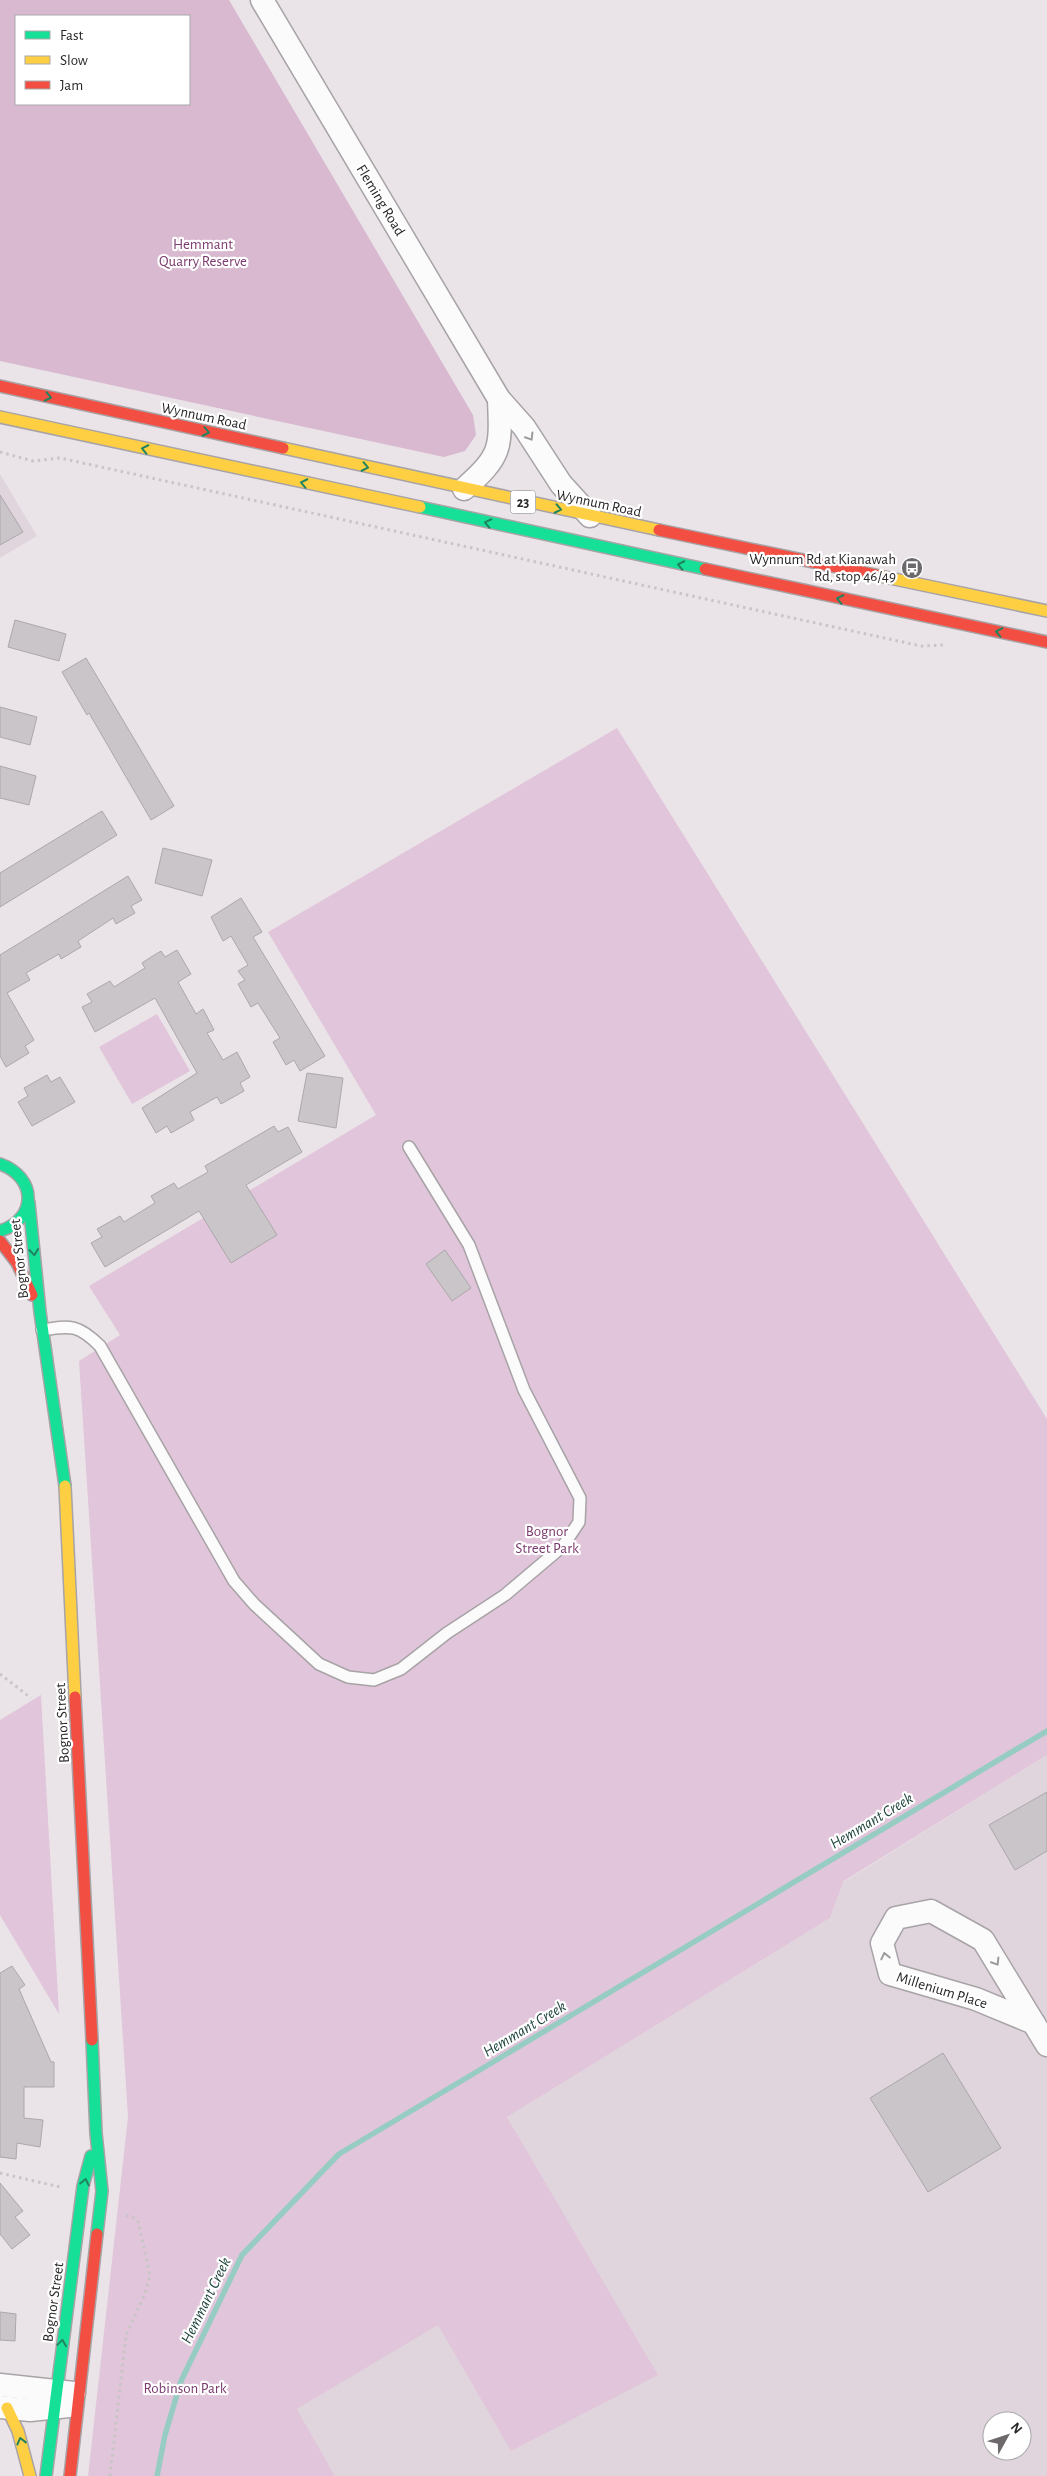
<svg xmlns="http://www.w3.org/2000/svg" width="1047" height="2476" viewBox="0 0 1047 2476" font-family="'Alegreya Sans',sans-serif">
<rect width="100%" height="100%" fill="#eae4e8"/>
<g fill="#e0d5dd" fill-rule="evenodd">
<path d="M0,474L37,536L0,558Z"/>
<path d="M1047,1755V2476H335L297,2409L438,2324L511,2450L657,2375L507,2117L830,1918L844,1882ZM992,2421H1022V2451H992Z"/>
</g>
<g fill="#e1c5da">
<path d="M617,728L1047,1419V1755L844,1881L830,1918L507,2117L658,2375L511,2451L438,2325L297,2409L335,2476H88L128,2117L79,1361L120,1335L89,1286L376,1115L268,932Z"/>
<path d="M157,1014L190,1071L132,1104L99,1047Z"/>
<path d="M41,1695L59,2014L0,1915V1720Z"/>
</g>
<path fill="#d8b9d0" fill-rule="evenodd" d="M0,0H229L473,415L476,435L465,451L444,457L0,361ZM16,16H189V104H16Z"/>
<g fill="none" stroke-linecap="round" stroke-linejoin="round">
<path stroke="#97ccc3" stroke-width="5.5" d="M157,2476L165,2435L181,2381L242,2255L339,2154L1047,1731"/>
</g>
<g fill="#cac5c9" stroke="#aba7aa">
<path d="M0,495L23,532L0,545Z"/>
<path d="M15,620L66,634L59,661L8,647Z"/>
<path d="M86,658L174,806L151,820L89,713L87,715L62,672Z"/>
<path d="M0,707L37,717L30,745L0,737Z"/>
<path d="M0,766L36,776L29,805L0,798Z"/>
<path d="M102,811L117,835L0,907V873Z"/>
<path d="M163,848L212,860L202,896L155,883Z"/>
<path d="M128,876L142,900L131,906L135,913L116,924L113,918L78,941L81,947L61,959L59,954L26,973L30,980L7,993L34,1040L25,1046L29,1053L6,1067L0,1056V955Z"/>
<path d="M241,898L262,932L253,937L325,1056L300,1071L294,1060L286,1065L273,1042L280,1038L258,1003L251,1007L238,984L245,980L238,971L248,965L231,936L223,941L211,917Z"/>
<path d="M177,950L191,974L178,982L196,1014L203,1009L214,1030L207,1033L223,1060L237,1052L250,1077L240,1083L244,1091L221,1104L217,1097L190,1112L194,1120L171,1133L167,1126L156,1133L142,1108L197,1073L155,998L95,1032L82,1007L92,1002L87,994L110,981L114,987L145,968L142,963L151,957L161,951L165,957Z"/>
<path d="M307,1073L343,1078L336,1128L298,1121Z"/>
<path d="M47,1075L51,1082L60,1077L75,1102L32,1126L18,1102L28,1096L24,1088Z"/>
<path d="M274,1126L278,1132L288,1127L302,1152L246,1185L277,1235L231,1263L199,1211L105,1267L91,1243L102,1237L97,1229L120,1216L124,1222L155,1203L151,1196L174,1183L178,1189L208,1172L205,1166Z"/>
<path d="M445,1250L471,1288L452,1301L426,1264Z"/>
<path d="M1047,1792V1851L1015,1870L989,1825Z"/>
<path d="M12,1966L25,1985L19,1989L51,2062H54V2087H24V2118L43,2120L40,2147L17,2143L16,2159L0,2157V1973Z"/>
<path d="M943,2053L1001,2148L928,2192L870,2098Z"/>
<path d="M0,2183L23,2211L15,2217L30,2235L12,2249L0,2234Z"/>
<path d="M0,2312L16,2314L15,2341L0,2340Z"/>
</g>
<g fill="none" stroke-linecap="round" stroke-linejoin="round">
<g stroke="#a7a3a6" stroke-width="14">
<path id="lane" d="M42,1330C71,1325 79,1325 100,1346L234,1581L254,1604L319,1664L348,1677L374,1680L401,1669L447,1633L505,1595L563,1546L579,1522L580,1498L524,1390L469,1245L409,1147"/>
</g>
<g stroke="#a7a3a6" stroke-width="25">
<g id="street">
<path d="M262,0L499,399L524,427L561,484L590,516"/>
<path d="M464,489C502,455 501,449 499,399"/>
<path d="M1034,2023L976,1999L890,1974L882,1943L896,1918L931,1911L983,1940L1047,2045"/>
<path d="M0,2385L74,2393"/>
<path d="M0,2407L30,2410L69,2406"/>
</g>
</g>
<g stroke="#a7a3a6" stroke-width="14">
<g id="fast">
<path d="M420,507L705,569"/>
<path d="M0,1164C37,1177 38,1219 0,1231"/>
<path d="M29,1203L40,1312L65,1486"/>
<path d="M92,2040L96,2133L102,2191L97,2234"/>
<path d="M46,2476L83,2186L91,2156"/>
</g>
</g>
<g stroke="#a7a3a6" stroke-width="14">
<g id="slow">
<path d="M0,417L420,507"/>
<path d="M283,448L659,530"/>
<path d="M880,576L1047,611"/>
<path d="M65,1486L75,1697"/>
<path d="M7,2408L18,2431L30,2476"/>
</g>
</g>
<g stroke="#a7a3a6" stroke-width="14">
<g id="jam">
<path d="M0,386L283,448"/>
<path d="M659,530L880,576"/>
<path d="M705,569L1047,642"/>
<path d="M0,1241L17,1263L32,1295"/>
<path d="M75,1697L92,2040"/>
<path d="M70,2476L97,2234"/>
</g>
</g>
<g stroke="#c7c5c6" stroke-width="3" stroke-dasharray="2.5 4" stroke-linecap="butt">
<path d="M0,452L33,461L60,458L921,646L943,645"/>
<path d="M0,1674L31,1698"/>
<path d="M0,2173L60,2187"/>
<path d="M110,2476L126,2335L145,2294L150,2275L138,2221L131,2216L122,2215"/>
</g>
<use href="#lane" stroke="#fcfbfc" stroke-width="11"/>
<use href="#street" stroke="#fcfbfc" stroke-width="22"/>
<use href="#fast" stroke="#16e098" stroke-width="11"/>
<use href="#slow" stroke="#ffcf43" stroke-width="11"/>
<use href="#jam" stroke="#f24e42" stroke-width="11"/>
</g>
<defs><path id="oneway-chevron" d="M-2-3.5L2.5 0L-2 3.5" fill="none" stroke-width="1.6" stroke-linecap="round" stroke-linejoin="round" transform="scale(1.25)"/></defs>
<g stroke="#208360">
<use href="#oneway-chevron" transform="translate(48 397) rotate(12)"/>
<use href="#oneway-chevron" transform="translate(206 432) rotate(12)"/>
<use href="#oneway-chevron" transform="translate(145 449) rotate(-168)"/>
<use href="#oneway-chevron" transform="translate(365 467) rotate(12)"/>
<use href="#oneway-chevron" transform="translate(304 483) rotate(-168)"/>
<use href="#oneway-chevron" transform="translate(558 509) rotate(12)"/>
<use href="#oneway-chevron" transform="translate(488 523) rotate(-168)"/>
<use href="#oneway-chevron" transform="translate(681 565) rotate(-168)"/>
<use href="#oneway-chevron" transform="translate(840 599) rotate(-168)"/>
<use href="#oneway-chevron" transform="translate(999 632) rotate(-168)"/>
<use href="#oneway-chevron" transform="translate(34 1252) rotate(84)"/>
<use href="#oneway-chevron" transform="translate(85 2182) rotate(-78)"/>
<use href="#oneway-chevron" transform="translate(62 2343) rotate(-82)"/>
<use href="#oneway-chevron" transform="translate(21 2441) rotate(-104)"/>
</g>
<g stroke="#9d9b9d">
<use href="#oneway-chevron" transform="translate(530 437) rotate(58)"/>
<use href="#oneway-chevron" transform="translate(885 1956) rotate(-103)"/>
<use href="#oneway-chevron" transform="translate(996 1962) rotate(58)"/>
</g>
<defs>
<g id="bus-disc" transform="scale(1.125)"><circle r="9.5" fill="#6d686b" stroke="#fff"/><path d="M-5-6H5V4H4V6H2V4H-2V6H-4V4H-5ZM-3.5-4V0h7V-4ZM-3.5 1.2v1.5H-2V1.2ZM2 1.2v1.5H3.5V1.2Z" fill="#fff"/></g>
</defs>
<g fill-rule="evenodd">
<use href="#bus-disc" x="912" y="568"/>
</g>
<g text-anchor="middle" stroke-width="4.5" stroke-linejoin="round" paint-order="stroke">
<rect fill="#fff" stroke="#696768" stroke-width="1" x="510.5" y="490.5" width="25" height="23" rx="4"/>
<g font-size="14" font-weight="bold" fill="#292628">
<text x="523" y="507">23</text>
</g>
<g font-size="15" fill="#292628" stroke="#fff">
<text transform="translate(381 200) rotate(59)" y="5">Fleming Road</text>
<text transform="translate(204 416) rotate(12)" y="5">Wynnum Road</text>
<text transform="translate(599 503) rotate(12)" y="5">Wynnum Road</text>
<text transform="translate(19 1259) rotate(-96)" y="5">Bognor Street</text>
<text transform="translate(62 1723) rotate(-93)" y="5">Bognor Street</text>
<text transform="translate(942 1990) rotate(17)" y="5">Millenium Place</text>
<text transform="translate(53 2302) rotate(-82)" y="5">Bognor Street</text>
</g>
<g font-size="15" fill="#7b3b6e" stroke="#fff">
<text x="203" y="249">Hemmant<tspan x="203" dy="17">Quarry Reserve</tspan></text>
<text x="547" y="1536">Bognor<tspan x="547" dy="17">Street Park</tspan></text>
<text x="185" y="2393">Robinson Park</text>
</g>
<g font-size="15" fill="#292628" stroke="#fff" text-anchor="end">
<text x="896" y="564">Wynnum Rd at Kianawah<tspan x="896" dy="17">Rd, stop 46/49</tspan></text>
</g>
<g font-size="16" font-style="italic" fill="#20453e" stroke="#fff">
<text transform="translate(871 1820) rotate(-31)" y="6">Hemmant Creek</text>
<text transform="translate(524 2028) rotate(-31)" y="6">Hemmant Creek</text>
<text transform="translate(205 2300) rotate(-64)" y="6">Hemmant Creek</text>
</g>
</g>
<rect x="15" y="15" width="175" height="90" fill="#ffffff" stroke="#a9a8a9"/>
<rect x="25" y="31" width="25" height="8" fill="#16e098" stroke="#a9a8a9"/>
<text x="60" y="40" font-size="15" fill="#292628">Fast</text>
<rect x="25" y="56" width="25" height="8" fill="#ffcf43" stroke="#a9a8a9"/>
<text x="60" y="65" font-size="15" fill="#292628">Slow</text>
<rect x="25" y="81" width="25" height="8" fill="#f24e42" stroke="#a9a8a9"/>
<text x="60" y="90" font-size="15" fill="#292628">Jam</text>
<g transform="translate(1007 2436) rotate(50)"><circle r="24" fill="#ffffff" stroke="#a9a8a9"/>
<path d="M0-4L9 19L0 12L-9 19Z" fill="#6d686b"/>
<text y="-8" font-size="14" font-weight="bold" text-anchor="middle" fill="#292628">N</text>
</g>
</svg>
